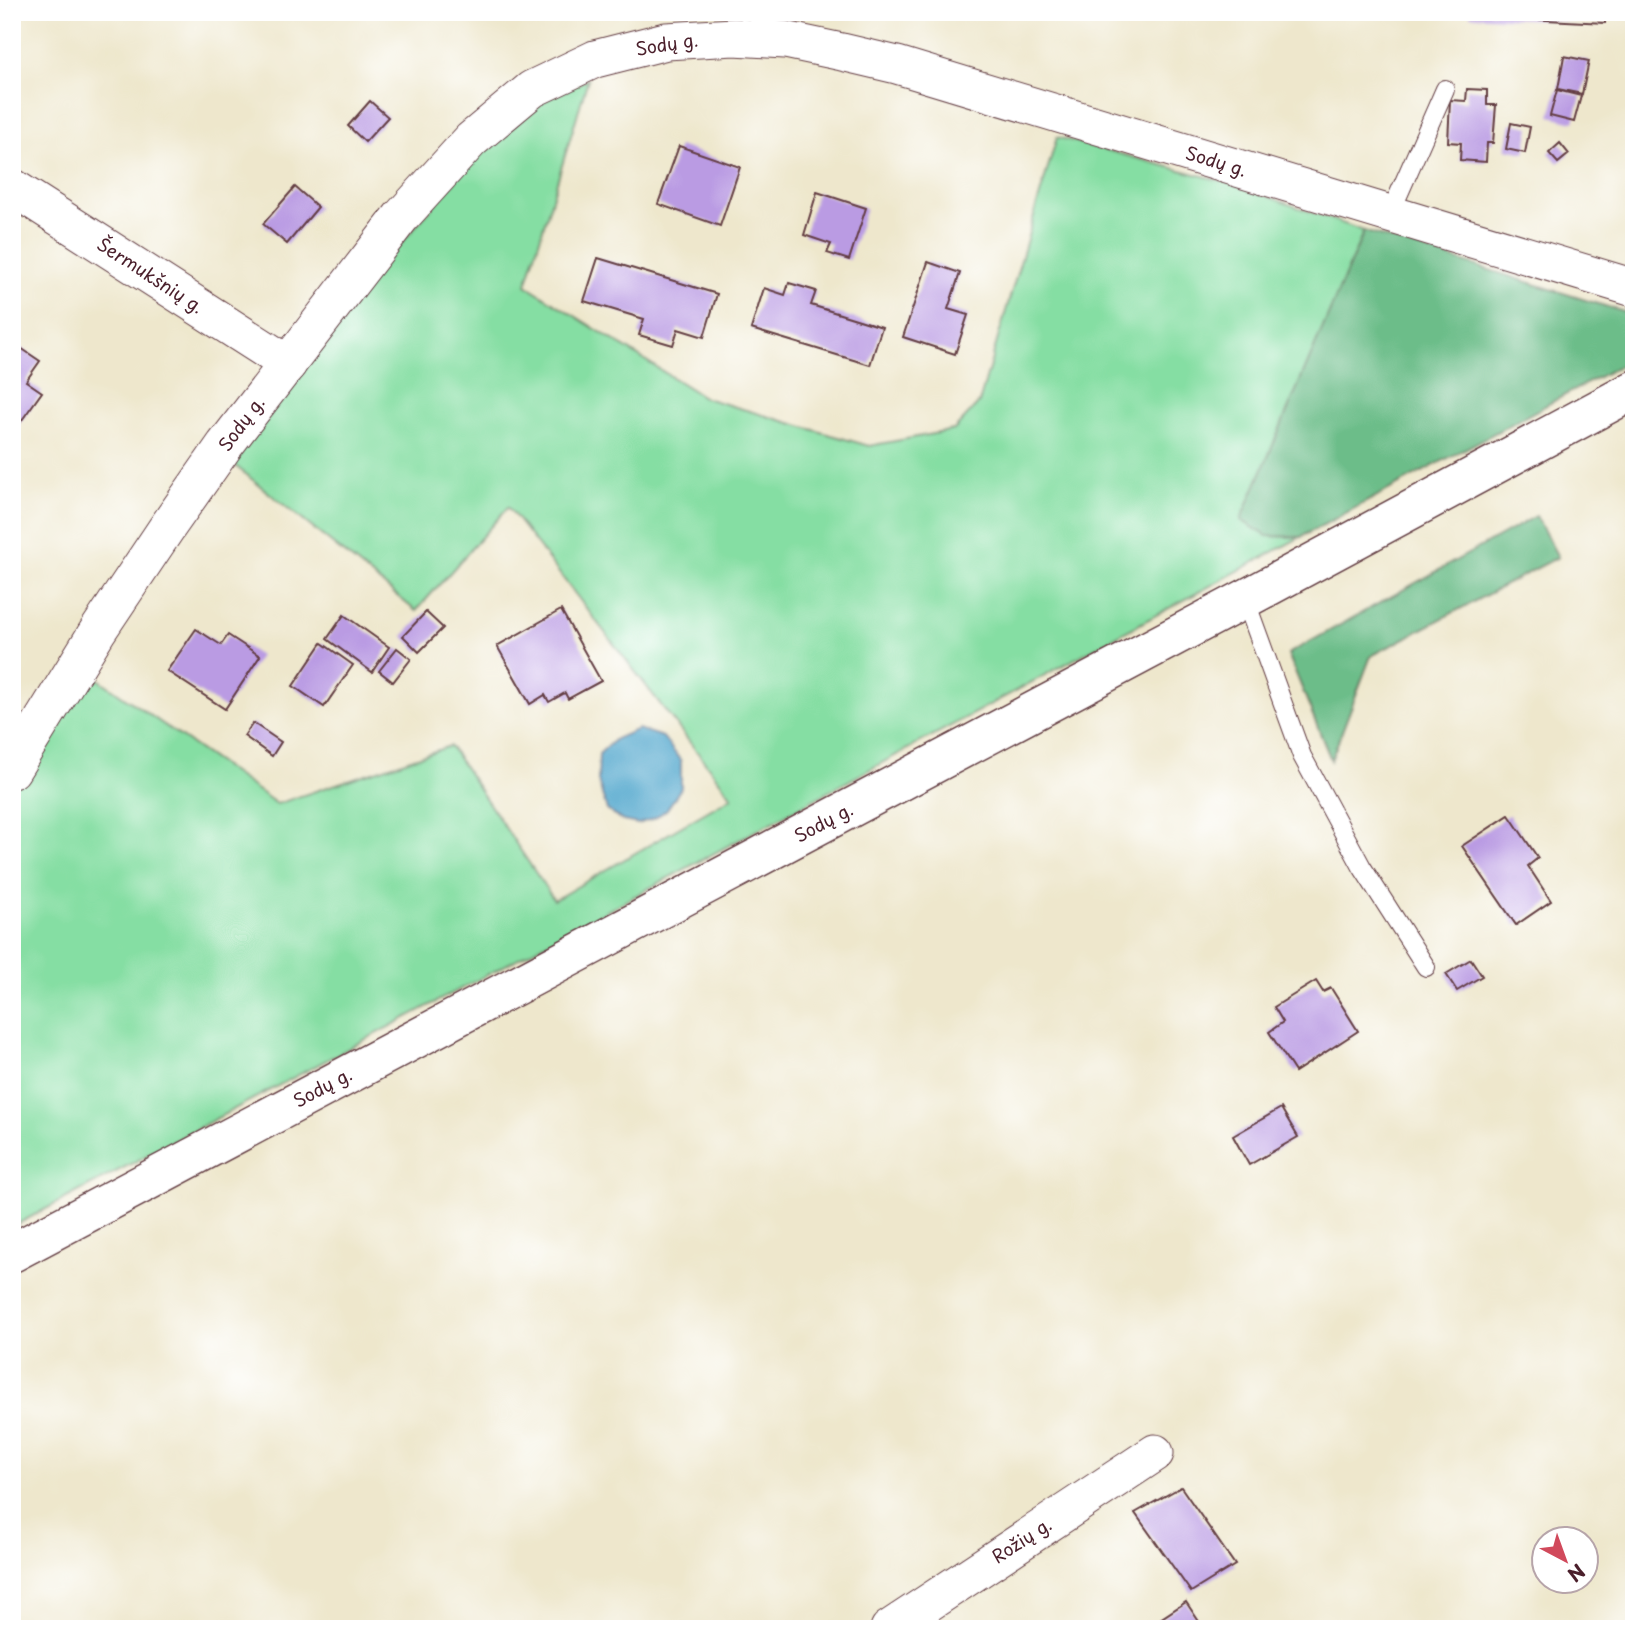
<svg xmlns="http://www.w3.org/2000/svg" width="1646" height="1641" viewBox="0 0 1646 1641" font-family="'Playpen Sans',sans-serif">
<rect width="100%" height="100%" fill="#fff"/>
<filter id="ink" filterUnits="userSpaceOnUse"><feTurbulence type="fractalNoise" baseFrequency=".0143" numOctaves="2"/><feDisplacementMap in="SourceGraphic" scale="14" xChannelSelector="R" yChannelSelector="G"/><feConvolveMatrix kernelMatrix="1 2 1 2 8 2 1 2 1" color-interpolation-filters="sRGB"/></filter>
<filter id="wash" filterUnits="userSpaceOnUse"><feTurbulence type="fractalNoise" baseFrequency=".00686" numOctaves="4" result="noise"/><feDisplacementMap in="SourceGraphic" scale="28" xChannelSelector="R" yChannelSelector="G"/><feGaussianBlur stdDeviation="1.57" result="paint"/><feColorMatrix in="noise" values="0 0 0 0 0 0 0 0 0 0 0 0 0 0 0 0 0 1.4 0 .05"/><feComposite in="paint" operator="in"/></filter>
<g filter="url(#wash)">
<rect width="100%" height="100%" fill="#eee7cc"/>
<path fill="#85dea3" stroke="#687e67" stroke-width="2" d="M588,79L526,285L705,398L869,446L954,430L979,403L1057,137L1233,184L1364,231L1242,520L1267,536L1301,537L596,917L12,1227V786L84,669L277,804L450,746L554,900L732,797L508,507L416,611L228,460L361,290L471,162L528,108Z"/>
<g fill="#6cbd89" stroke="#5b6e5a" stroke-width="2">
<path d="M1364,231L1634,315V358L1301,537L1267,536L1241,520Z"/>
<path d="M1536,516L1558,557L1371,656L1331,760L1288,654Z"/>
</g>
<path fill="#4fa6cc" stroke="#4c627c" stroke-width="2" d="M638,729L663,737L681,761V788L667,809L655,818L638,824L623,821L607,810L598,781L599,754L615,739Z"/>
<g id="blocks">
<g fill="#ba9be3">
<path d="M1470,12H1605V23L1470,16Z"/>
<path d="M1564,56L1589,61L1582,94L1558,89Z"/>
<path d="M1467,89L1487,90V105H1496L1493,143H1487L1486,162L1460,160L1461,143L1448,142L1450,100L1466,101Z"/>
<path d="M1557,90L1581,96L1574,122L1550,116Z"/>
<path d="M370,101L388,117L365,142L348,126Z"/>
<path d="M1511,123L1530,127L1525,153L1506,149Z"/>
<path d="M1560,143L1569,154L1558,163L1549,153Z"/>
<path d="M679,146L740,167L720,226L658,204Z"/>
<path d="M295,187L318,207L287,244L263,224Z"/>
<path d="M817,192L866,208L849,260L827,253L831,244L804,235Z"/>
<path d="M598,258L717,294L704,337L678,329L673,345L639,335L644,319L584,301Z"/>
<path d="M928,262L960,273L948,309L968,315L955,354L903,337Z"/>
<path d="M789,283L816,291L811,305L882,327L870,365L751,329L764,288L785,295Z"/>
<path d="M12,342L40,361L26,381L42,392L12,434Z"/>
<path d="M561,610L601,681L568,699L565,693L549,702L545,695L530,704L497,646Z"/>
<path d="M426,612L443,628L419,652L403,636Z"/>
<path d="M344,615L389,647L372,672L327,639Z"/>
<path d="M196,629L221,645L228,635L260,656L225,709L167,671Z"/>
<path d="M322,643L353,665L324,707L293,686Z"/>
<path d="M397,648L411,659L393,682L379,671Z"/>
<path d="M253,723L281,742L272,756L244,736Z"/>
<path d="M1509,815L1538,858L1528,866L1551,901L1516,925L1462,846Z"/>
<path d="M1471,959L1482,976L1457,991L1446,974Z"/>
<path d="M1316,981L1323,992L1331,988L1358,1031L1295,1072L1269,1032L1283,1022L1274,1007Z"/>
<path d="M1281,1108L1298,1137L1249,1165L1233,1136Z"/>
<path d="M1181,1487L1235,1565L1191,1592L1135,1513Z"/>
<path d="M1186,1602L1204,1629H1145Z"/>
</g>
</g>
</g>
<g filter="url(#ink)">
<use href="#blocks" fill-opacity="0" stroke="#633d43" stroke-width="2"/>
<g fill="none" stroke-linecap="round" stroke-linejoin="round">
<g stroke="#633d43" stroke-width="20">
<g id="lane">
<path d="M1390,214L1445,89"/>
<path d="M1245,599L1302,756L1362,867L1426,967"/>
</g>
</g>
<g stroke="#633d43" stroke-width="39">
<g id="street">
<path d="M12,187L288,364"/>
<path d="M12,770L97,632L166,529L225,445L401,217L471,140L532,89L595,59L666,41L734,37L785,40L842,52L897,65L1634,288"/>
<path d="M889,1629L1155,1453"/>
</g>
</g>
<g stroke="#633d43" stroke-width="41">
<path id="primary" d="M12,1253L1245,599L1634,390"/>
</g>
<use href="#lane" stroke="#fff" stroke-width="18"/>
<use href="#street" stroke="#fff" stroke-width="37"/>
<use href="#primary" stroke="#fff" stroke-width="38"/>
</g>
</g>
<g text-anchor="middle" stroke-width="5" stroke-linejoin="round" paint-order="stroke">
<g font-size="18" fill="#4a1f2b" stroke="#fff">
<text transform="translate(667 45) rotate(-9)" y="6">Sodų g.</text>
<text transform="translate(1216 162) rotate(17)" y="6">Sodų g.</text>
<text transform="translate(150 276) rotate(33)" y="6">Šermukšnių g.</text>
<text transform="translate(242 424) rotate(-53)" y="6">Sodų g.</text>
<text transform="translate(824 823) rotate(-28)" y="6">Sodų g.</text>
<text transform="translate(323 1088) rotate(-28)" y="6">Sodų g.</text>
<text transform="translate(1022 1541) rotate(-33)" y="6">Rožių g.</text>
</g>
</g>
<rect width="1646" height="1641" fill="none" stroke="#fff" stroke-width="42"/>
<g transform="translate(1565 1560) rotate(139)"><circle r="33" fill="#ffffff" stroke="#b7a5aa" stroke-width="2"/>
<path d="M0-5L12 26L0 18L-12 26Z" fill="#d1495b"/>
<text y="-10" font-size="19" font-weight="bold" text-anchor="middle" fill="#4a1f2b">N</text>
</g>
</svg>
